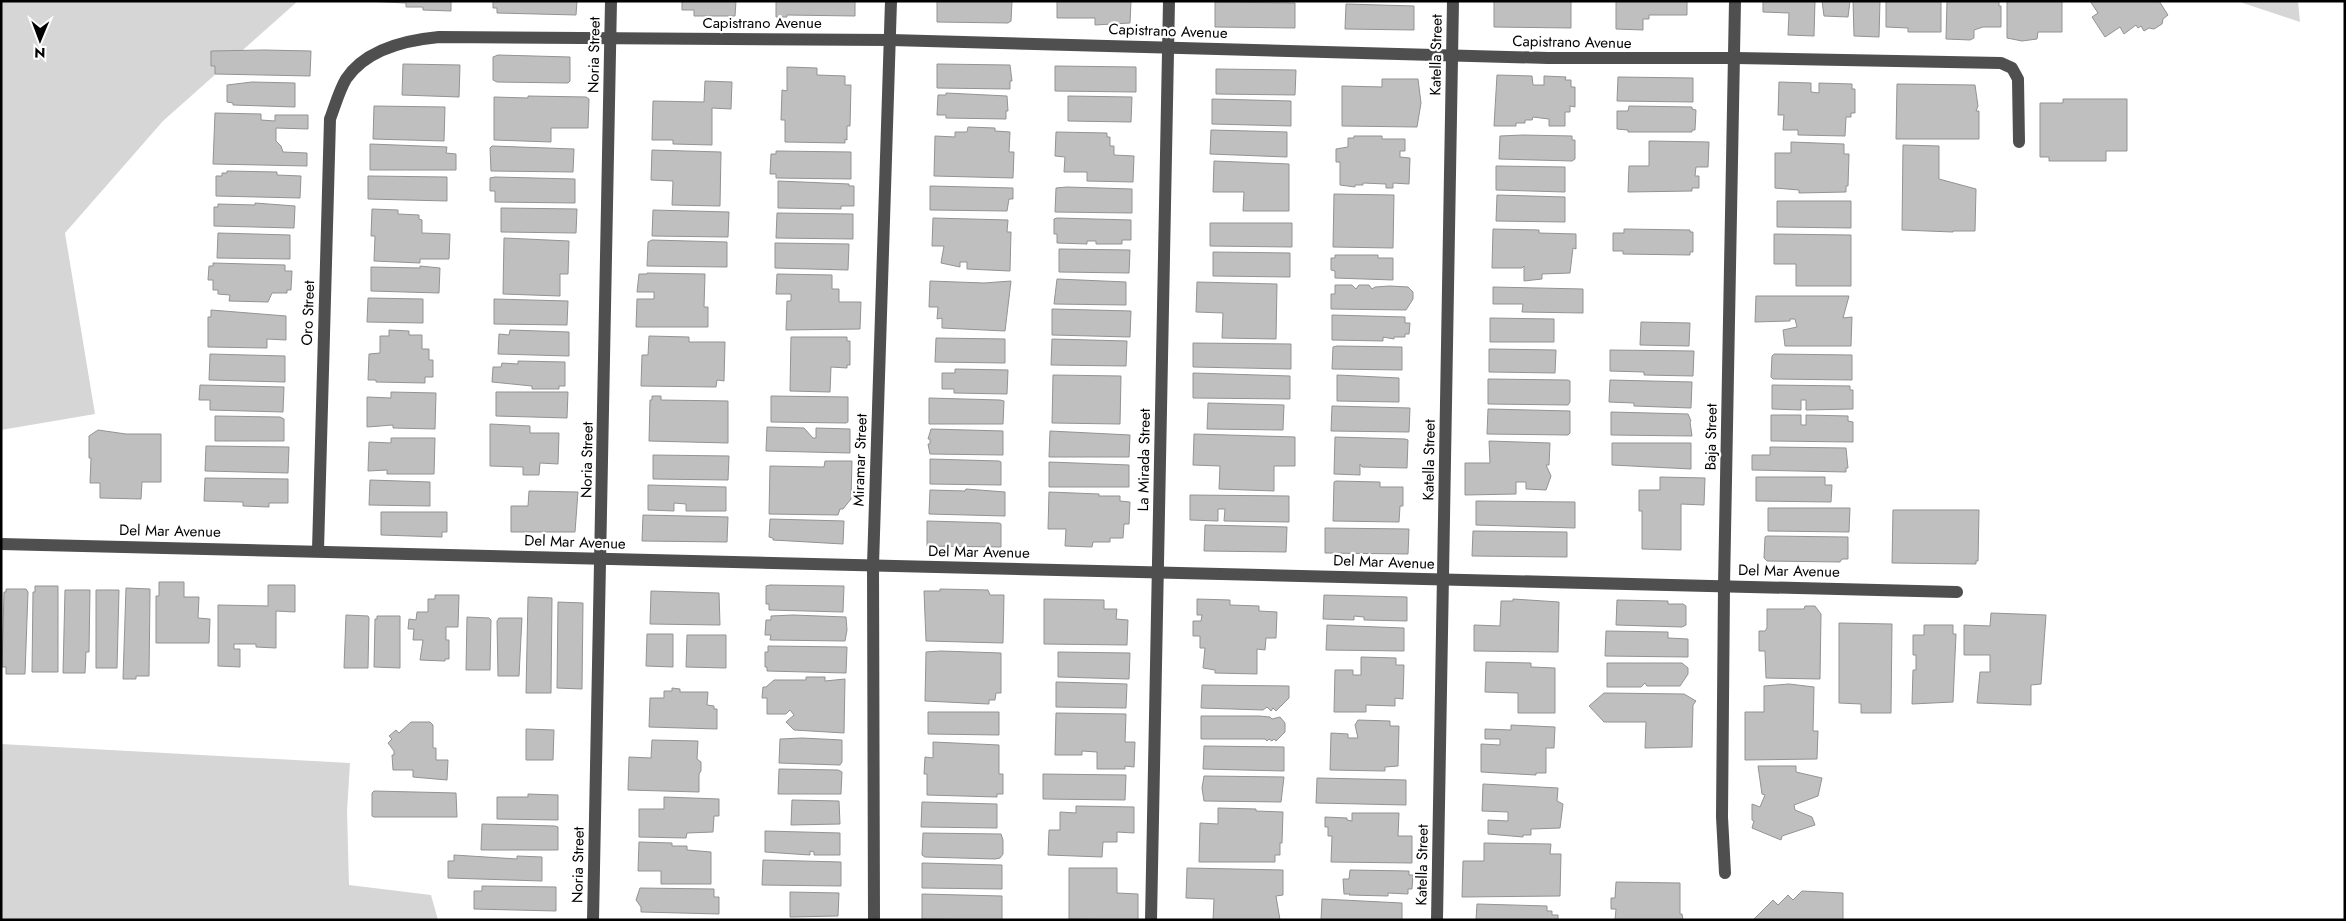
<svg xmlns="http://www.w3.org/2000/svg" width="2346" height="921" viewBox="0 0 2346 921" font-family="Jost,sans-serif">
<rect width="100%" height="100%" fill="#fff"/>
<g fill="#d6d6d6">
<path d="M1,1H298L163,121L65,233L95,414L1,430Z"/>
<path d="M2237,1H2298L2300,22Z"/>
<path d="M1,744L350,763L347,811L349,885L431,895L438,920H1Z"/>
</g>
<g fill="#bfbfbf" stroke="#939393">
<path d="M365,1H451V11L423,10V7H406V3Z"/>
<path d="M493,1H577L576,15L497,13V8H493Z"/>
<path d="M682,1H736L735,16H694V10H682Z"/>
<path d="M776,1H855V16L787,15V17H776Z"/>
<path d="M937,1H1012L1011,21L1008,23L937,22Z"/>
<path d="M1057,1H1131L1130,23L1095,25V18H1057Z"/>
<path d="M1494,1H1571V28L1494,27Z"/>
<path d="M1616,1H1687V15H1649V19H1643V30L1616,29Z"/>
<path d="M1763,1H1815L1814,36L1788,35L1789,13L1763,12Z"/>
<path d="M1822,1H1850L1848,17L1824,16Z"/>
<path d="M1853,1H1880L1879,37L1854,36Z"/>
<path d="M1886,1H1941V32H1908V28L1886,27Z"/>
<path d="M1947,1H1999V6H2001V27H1983L1974,30V38L1970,40L1946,39Z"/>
<path d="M2007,1H2062V32H2038L2037,39L2022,41L2007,38Z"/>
<path d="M2090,1H2159L2168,15L2163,19L2162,24L2154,29L2149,28L2144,31L2141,26L2138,28L2136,25L2124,34L2120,27L2105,37L2092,17L2098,13Z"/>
<path d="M1215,2L1295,3V28L1215,27Z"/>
<path d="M1346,4L1414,6V30L1345,29Z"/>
<path d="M264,50L311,51L310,76L215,74V66H211V51Z"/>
<path d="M498,55L570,57V81L568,83L497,82L493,80V57Z"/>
<path d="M403,64L460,65L459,97L402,95Z"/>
<path d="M937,64L1010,65L1012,81H1010V89L937,88Z"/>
<path d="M1055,66L1136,67V92L1055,91Z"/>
<path d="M787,67L817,68V75L845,76V85H851L850,126H847V140L845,139V143L785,142V120H781L782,90L787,91Z"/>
<path d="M1216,69L1296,70L1295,95L1216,94Z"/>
<path d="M1497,75L1532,76L1533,85H1544V76L1566,77L1565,80H1571V87H1575V107L1570,106V112H1565V126H1549V119L1533,117L1532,120H1525V123H1516V126H1494Z"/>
<path d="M1618,77L1693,78V102L1617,101Z"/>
<path d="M1382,79H1418L1421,103L1417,127L1342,126V86L1382,87Z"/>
<path d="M705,81L732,82L731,109L712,108V145L673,144V140H652L653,101L704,102Z"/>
<path d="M252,82L295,83V107L233,105V103L227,102V85Z"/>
<path d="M1779,82L1811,83V92L1819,93V83L1852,84V89H1855V113H1851V117H1846L1845,136L1798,135V130H1783L1784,115H1778Z"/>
<path d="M1897,84L1975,85L1978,106L1976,111H1979V139H1896Z"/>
<path d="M946,93L1007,96L1008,111H1006V119L946,118V115H937L938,95H946Z"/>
<path d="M528,96L586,97L589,99L588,128H551V142L494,140V97L528,98Z"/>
<path d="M1068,96L1132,97L1131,122L1068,121Z"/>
<path d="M1212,99L1291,101V126L1212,124Z"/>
<path d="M2063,99H2127V151H2106V161H2049V157H2040V103H2063Z"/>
<path d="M374,106L445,107L444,141L373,139Z"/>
<path d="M1629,106L1692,107V109L1696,110L1695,130H1692V132H1628V130L1617,129V111H1628Z"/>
<path d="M215,113L261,114V120L275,121V115H308V129L276,128V141L281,146L283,152L307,153V166L213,164Z"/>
<path d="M968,127L995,128V131L1010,132L1009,152H1014L1013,178L934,176L935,136L955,137V132H967Z"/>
<path d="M1211,130L1287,132V157L1210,154Z"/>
<path d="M1056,132L1107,133V137H1110V146H1114V155L1134,156L1133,182L1087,181V172H1064L1065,157L1055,156Z"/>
<path d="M1523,135L1572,136V140H1575V159L1572,161L1499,159L1500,136Z"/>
<path d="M1354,136H1382V139H1405V151H1400V157L1410,158L1409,184L1393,183V188H1386V184L1363,183V185H1355V187L1340,185V162H1336V149L1348,147V138H1354Z"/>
<path d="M1649,141L1709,142L1708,167H1696L1695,176H1699V188H1692V191L1628,192L1629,166H1649Z"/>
<path d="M1791,142L1844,144V154H1849L1848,186H1846V192L1799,193V190L1775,188V153H1791Z"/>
<path d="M370,144L447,147L446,153L456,154V170H370Z"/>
<path d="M1903,145L1939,146V179L1976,189L1975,231H1953V232L1902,230Z"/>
<path d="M492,146L574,149L573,172L491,171L490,148Z"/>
<path d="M652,150L721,152L720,206L672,205L673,181L651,180Z"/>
<path d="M776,151L851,152V179L776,178V174H770L771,154H776Z"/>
<path d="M1214,161L1289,164V211H1243L1244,192H1213Z"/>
<path d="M1496,166L1565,167V192L1496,190Z"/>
<path d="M227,171L277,172V175L301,176L300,198L216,196V176H222V173H227Z"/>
<path d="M368,176L447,177V201L368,199Z"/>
<path d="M495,177L575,179V203L495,202V191H490V178Z"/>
<path d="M778,181L849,184V186H854V206H841V209L778,208Z"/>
<path d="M930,186L1013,188V199H1009L1007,211L930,210Z"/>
<path d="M1067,187L1132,189V213L1055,212L1056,188Z"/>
<path d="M1334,194L1394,195L1393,248L1333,247Z"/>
<path d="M1497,195L1565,197V222L1496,221Z"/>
<path d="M1777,201H1851V228L1777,227Z"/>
<path d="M255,203L295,206L294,228L214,226V207H218V204L255,205Z"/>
<path d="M501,208L577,209L576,233L501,232Z"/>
<path d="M372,209L398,210V214L419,215V219L422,220V233L450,234L449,259H420V263L374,261L375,236H371Z"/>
<path d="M653,210L729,212L728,237L652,236Z"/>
<path d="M777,213L853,214V239L776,238Z"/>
<path d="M933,218L1008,220L1007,232H1011L1010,271L967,269V262H960V267L941,263L944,246H932Z"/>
<path d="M1057,218L1131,220V240H1122V244H1096V241H1087V244L1057,243V234H1054V219Z"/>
<path d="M1210,223H1292V247L1210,246Z"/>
<path d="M1493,229L1539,230V233L1576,234V249L1573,248L1570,273L1542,274V279L1524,281V266L1522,268H1492Z"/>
<path d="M1624,229L1690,230V232H1693V252H1690V255L1623,254V251H1613V233H1624Z"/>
<path d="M218,233L290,235V259L217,258Z"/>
<path d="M1774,234L1851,235V286H1796V264H1774Z"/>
<path d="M504,238L569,241L568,274H560V296L503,294Z"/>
<path d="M652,240L727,242V267L647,266L648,242Z"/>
<path d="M775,243L849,244L848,270L775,268Z"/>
<path d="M1059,249L1130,250L1129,273L1059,272Z"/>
<path d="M1213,252L1290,253V277L1213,276Z"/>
<path d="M1335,255H1378V258H1393V280L1335,278V271L1331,270V258H1335Z"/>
<path d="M213,263L285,265V271H292L291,290H287V293H272L268,302L229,301L230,295L218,294V290H213V280H208L209,266H213Z"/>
<path d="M420,266L440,268L439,293L371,291V267L420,268Z"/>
<path d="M647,273L705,274L704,307H708V327H636L637,299H654V292H637L639,274H647Z"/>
<path d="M777,274L832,275V289H839V302H861L860,329L786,330L787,301H791V294H776Z"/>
<path d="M1057,279L1126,282V305L1054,304Z"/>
<path d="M930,281L984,283L1011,281L1005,331L942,328V318L937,319L938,307H929Z"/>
<path d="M1197,282L1277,284L1276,339L1222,338L1223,313L1196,312Z"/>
<path d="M1335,285H1352L1356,289L1359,285H1369L1372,289L1375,287L1390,286L1408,287L1413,292V299L1406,310L1331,309V294H1335Z"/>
<path d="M1493,287L1583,289V313L1522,312L1523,304H1493Z"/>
<path d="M1756,296H1849L1843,318L1852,317L1851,346H1785L1783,330L1797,327L1795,319H1790V321L1755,322Z"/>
<path d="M368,298L423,299V323L367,322Z"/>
<path d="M494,299L568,301L567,325L494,324Z"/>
<path d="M1052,309L1131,311L1130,337L1052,335Z"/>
<path d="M211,310L286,316V340L267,339V348L208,347V317H211Z"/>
<path d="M1332,315L1405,317V323H1410L1409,334H1405V337H1394V339L1383,337V341L1332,340Z"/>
<path d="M1490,318L1554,319V342H1490Z"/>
<path d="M1641,322L1690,323L1689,346L1640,345Z"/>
<path d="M389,330L409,331V335H422V349H429V360H433V377H425V383L376,382V380H368L369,354L380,353V336H389Z"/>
<path d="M510,330L569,332V356L498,354L499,334L509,335Z"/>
<path d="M649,336L689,337V342H725L724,381L717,380L716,387L641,386L642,355H648Z"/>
<path d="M791,337H847V341H850V365H847V368L831,367L830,392L790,391Z"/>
<path d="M936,338L1005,339V363L935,362Z"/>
<path d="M1052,339L1127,341L1126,366L1051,365Z"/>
<path d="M1193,343L1291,344V369L1193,367Z"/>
<path d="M1337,346L1402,347V370L1332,369L1333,347Z"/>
<path d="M1489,349L1556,350L1555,373L1489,372Z"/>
<path d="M1610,350L1694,351L1693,376L1644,375V372L1610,371Z"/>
<path d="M210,354L285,356V382L209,380Z"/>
<path d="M1774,354L1852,355V380L1773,379L1771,377L1772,356Z"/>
<path d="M518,361L565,362V386H559V389H532V386L492,382L493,367H501L502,363L518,364Z"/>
<path d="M955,369L1008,370L1007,394L954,393V389H942V373H955Z"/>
<path d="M1193,373L1290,376V399L1193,398Z"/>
<path d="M1053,375L1121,376L1120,424L1052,423Z"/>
<path d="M1337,375L1399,378V402L1337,401Z"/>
<path d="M1488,379L1568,380L1570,381V402L1568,405L1488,404Z"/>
<path d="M1610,380L1692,382L1691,408L1634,406V403L1609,402Z"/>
<path d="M200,385L284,387L283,412L210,410V400H199Z"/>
<path d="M1772,385L1850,386V390H1853V409L1806,410V400H1801V410L1772,409Z"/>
<path d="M391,392L436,393L435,429L393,428V425L367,427V397L391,398Z"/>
<path d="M496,392H568L567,418L496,416Z"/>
<path d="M652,396H661V400L728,401V443L649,441L650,400H652Z"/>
<path d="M771,396L848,397V422L846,423L771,422Z"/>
<path d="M929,398L1000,400L1004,401L1003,424H929Z"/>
<path d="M1208,403L1284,405L1283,430L1207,429Z"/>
<path d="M1332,406L1410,408L1409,432L1331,431Z"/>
<path d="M1488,409L1570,411V433L1568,435L1487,434Z"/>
<path d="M1611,412L1688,414L1691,421L1690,422L1692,436L1611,435Z"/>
<path d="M1771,415H1801V425H1806V415L1848,416V421L1853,422V442L1771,441Z"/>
<path d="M215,416L280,417L284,419V441H215Z"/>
<path d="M490,424L530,426V433H559L558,464L540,463L539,475H523V467L490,466Z"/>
<path d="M767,427L804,428L813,438H816V428L850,429V453L766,451Z"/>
<path d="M931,429L1003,431V455L930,454L928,444H930V439H928Z"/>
<path d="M98,430L126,434H161V482H142L141,499L100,498V483H90L91,458H89V436Z"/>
<path d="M1050,431L1130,435L1129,457H1049Z"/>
<path d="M1194,434L1295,437V466H1274V491L1219,489L1220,466L1193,465Z"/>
<path d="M1335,437L1405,439L1408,440L1407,468L1362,467L1360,464V475L1334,474Z"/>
<path d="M391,438H435L434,474H387V470L368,471L369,442L391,443Z"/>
<path d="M1489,441L1550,443L1549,465H1546L1551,476L1546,490L1526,489V482H1516V494L1465,495V463H1490Z"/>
<path d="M1612,443H1691V469L1612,465Z"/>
<path d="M206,446L289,447L288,473L205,471Z"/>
<path d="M1770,447L1846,448L1848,468H1846V472L1752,470V455H1770Z"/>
<path d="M653,455L729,456L728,480L653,479Z"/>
<path d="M930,459L999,461L1001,462V485L930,484Z"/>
<path d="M825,461H852L851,499L843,509H840L838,515L769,514L770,466L824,467Z"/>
<path d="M1049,462L1129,465V487H1049Z"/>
<path d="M1660,477L1705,478L1704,505L1681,504V550L1642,549V511H1639V490H1660Z"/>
<path d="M1756,477H1825V485H1832L1831,502L1756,501Z"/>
<path d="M205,478L288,479V503H269V507L243,506V502L204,501Z"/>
<path d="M370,480L430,482V506L369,505Z"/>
<path d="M1336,481L1380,482V487H1403V506H1400L1399,522L1333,521L1334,482Z"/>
<path d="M648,485L726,487V511H686V504L674,503V511L648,510Z"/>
<path d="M966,489L1005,492V516L929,514L930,490L965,491Z"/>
<path d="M529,491L578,492L575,532H511V506H528Z"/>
<path d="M1049,492L1099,494V496H1120V501L1130,502L1129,524H1124L1123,538H1110V542H1093L1092,547L1065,546L1066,529H1048Z"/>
<path d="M1190,495L1289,496V522L1224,521L1225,509H1218V521L1190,520Z"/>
<path d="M1476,501L1575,502V528L1476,525Z"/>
<path d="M1768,508H1850L1849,532L1768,531Z"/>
<path d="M1893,510H1979L1978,561H1976V564L1892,563Z"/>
<path d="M381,512H447V532H442V537L381,535Z"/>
<path d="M643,515L728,517L727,542L642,541Z"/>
<path d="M770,519L844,521L843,544L773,540V538L769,537Z"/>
<path d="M927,521L999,523L1001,524V547L927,546Z"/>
<path d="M1205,525L1287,527L1286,552L1204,551Z"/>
<path d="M1325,528L1409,529L1408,554L1325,553Z"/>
<path d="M1473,531L1567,532V557L1472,556Z"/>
<path d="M1767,536L1848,537V559H1842L1840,562L1767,561L1764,558L1765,537Z"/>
<path d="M159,582H184V597H199L198,618L210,619L209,643H156V596H159Z"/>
<path d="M268,585H295V612L276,611V648L256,647V644H234V649H240V667L218,666V605L268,606Z"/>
<path d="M770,585L844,586L843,612L769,610V604H766V586Z"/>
<path d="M35,586H58V672H32L33,592H35Z"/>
<path d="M126,588L150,589V593L149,676H136V679H123Z"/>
<path d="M6,589H26L28,592L25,674H6V667H2L4,592H6Z"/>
<path d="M940,589L988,590L990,595H1004L1003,643L926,641L924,591H940Z"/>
<path d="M65,590H90L89,652H86L85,673H63Z"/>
<path d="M96,590H119L117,668H96Z"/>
<path d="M651,591L719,593L720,625L650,624Z"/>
<path d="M435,595H459L458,627H446V640H449V659H445V661L420,660L423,640H413L414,629H408L409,619L416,620L417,612H428V599H435Z"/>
<path d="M1324,595L1407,597V621L1364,620V617L1354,616V620L1323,619Z"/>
<path d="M528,597L552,598L551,693H526Z"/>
<path d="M1044,599L1104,600V609H1117L1116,619L1128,620L1127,645L1044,644Z"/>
<path d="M1197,599L1230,600V605L1259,606V611L1277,612L1276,638H1266L1265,650L1257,649V674L1215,673V670L1203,668L1205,648H1200V636H1193V621H1201L1202,615H1197Z"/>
<path d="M1513,599L1559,602L1558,652L1474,651V625L1500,626L1501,601H1513Z"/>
<path d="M1617,600L1668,601V604H1683L1686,606V625L1682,627L1616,625Z"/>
<path d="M558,602L583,603L582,689L557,688Z"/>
<path d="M1805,606H1815L1821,614L1820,679L1766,678L1765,651H1759V631H1765L1767,628V609H1804Z"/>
<path d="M1991,613L2046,615L2041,684L2031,685V705L1977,703L1980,672H1990V655H1964V625L1990,626Z"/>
<path d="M346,615L368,616L369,618L368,668H344Z"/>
<path d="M793,615L846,617L847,630L845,641L770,640L771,635H765L766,620H771V616Z"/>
<path d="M377,616H400V668L374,667L375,619H377Z"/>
<path d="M467,617L489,618L491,620L490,670H466Z"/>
<path d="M499,618H522L519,676H498L497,621Z"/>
<path d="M1839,623L1892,624L1891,713H1861V704L1839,703Z"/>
<path d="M1327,625L1404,628V651L1326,650Z"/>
<path d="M1924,625H1953V634H1956L1953,702L1912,704L1913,670H1916V655H1913V635H1924Z"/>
<path d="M1606,631L1668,632V638L1688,639V657L1605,656Z"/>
<path d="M647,634H673V667L646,666Z"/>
<path d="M687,635H726V668L686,667Z"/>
<path d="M768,646L847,647L846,673L767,671V667H765V652H768Z"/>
<path d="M941,651L1001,653V693H996L995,700H989V704L925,701L926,652Z"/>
<path d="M1058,652L1130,653L1129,679L1058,677Z"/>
<path d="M1361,657L1396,658V665H1404L1403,699L1395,698V706L1366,705V712H1334L1335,670H1353V675H1361Z"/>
<path d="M1486,662L1531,663V667L1555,668V713H1518V693L1485,692Z"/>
<path d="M1607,663H1682L1688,668V674L1680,686H1647L1645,683L1641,687H1607Z"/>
<path d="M806,677H825V681L845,679L844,733L794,730L786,722L794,715L790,710L786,714H767V698H762L763,687H766L774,680H806Z"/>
<path d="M1056,682L1127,684L1126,708L1056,707Z"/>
<path d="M1789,684L1814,687L1813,731H1818L1817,759L1745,760V712H1764V686Z"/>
<path d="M1202,685L1289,686V698L1276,711L1273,708L1271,711L1267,707L1263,710L1201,708Z"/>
<path d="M672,688L680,689V692H708L707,705L714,706V709H717V729L649,727L650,698H664V691H672Z"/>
<path d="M1604,693L1684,694L1696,701L1693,705L1692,747L1645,748L1646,722H1604L1589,706Z"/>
<path d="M928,712H999V735L928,734Z"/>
<path d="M1056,713L1126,714L1125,742H1135L1134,767L1125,766V769H1097V752L1082,751V755H1055Z"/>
<path d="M1201,716H1259L1270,717L1272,719L1280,717L1285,723V732L1276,741L1274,739L1272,741L1269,739L1267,741L1265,739H1201Z"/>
<path d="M1358,720L1390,721V726H1399L1398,766L1385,767V771L1330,770L1331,733L1348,734V738H1358L1355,725Z"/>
<path d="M411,722H430L433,725V748H436V760H448L447,780L413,777V770H393L392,755H394V751L388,743L392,739L389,736L396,730L399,733Z"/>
<path d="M1511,725L1555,727L1554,748H1546V773H1536V775L1481,772V744L1500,745V739H1485V729L1511,730Z"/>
<path d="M526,729L554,730L553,760H526Z"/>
<path d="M802,738L842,740V762L840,765L779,763L780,739Z"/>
<path d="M652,740L698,741L697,759L701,762V771L699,774V792L628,790L629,757L651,758Z"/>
<path d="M933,742L999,745V774H1003V794H997V797L927,795V774H924L925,757L933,758Z"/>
<path d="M1204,746L1284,747V771L1203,769Z"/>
<path d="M1758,766H1796V772L1822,778L1818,796L1794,805L1795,810L1812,817L1815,825L1782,836L1781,840L1752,828L1754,821L1752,820V804L1760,807L1765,795L1762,794Z"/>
<path d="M779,769L838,770L842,772L841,794H778Z"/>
<path d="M1043,774L1126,775L1125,800L1043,799Z"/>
<path d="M1204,776L1284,777L1281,802L1204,801L1202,788Z"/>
<path d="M1317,778L1406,780V805L1316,803Z"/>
<path d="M1483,784L1558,788L1557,801L1563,804L1560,828L1531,829V835H1523V837L1488,834V820L1508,821V812L1482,811Z"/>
<path d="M374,791L456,793L457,817H374L372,816V793Z"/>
<path d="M528,794L558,795V820L497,819V797H528Z"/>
<path d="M664,797L719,799V816H714L713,832L687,833L686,838L639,837V809H664Z"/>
<path d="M792,800L839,801L840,824L791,825Z"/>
<path d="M922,802L997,804V828L921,827Z"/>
<path d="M1076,806L1134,807V833L1117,832V842H1103L1102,857L1048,855L1049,830H1060V812L1076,813Z"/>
<path d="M1218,808L1256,809V811L1283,812L1282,843H1280V855H1275V862H1199L1200,823L1218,824Z"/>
<path d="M1352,813H1399L1398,836H1412V863L1331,862L1332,836H1328V827H1325V817L1347,818V820L1352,821Z"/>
<path d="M482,824L555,826L558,827V850H481Z"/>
<path d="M765,831L840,833V855H814V852L810,851V855L765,852Z"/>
<path d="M923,833L1001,834L1003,840V854L1000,858L995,859L925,857L922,855Z"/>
<path d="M639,842L672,843V846H687V850L711,852V884H661V871H638Z"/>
<path d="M1484,843L1551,844L1550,854H1561L1560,896L1462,897L1463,861H1484Z"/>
<path d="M454,855L517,859V856L542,857V881L448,878V861H454Z"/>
<path d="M763,860L841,862V886L762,885Z"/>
<path d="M922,863L1002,865V889L922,888Z"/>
<path d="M1069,868H1117V893L1138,894V920L1069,919Z"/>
<path d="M1187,868L1283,870V895L1276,896L1280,920H1213L1214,899L1186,898Z"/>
<path d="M1350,870L1409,871V875H1413L1412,889H1408V894L1388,893V896L1349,895L1350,894H1344L1343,879H1349Z"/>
<path d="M1616,882L1680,883V914H1682L1683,920H1615L1616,909H1611V898H1615Z"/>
<path d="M482,886L556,887V911L474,909V891H482Z"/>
<path d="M640,888L714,889V897H719V914L641,912V907L636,900Z"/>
<path d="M1802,891L1843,893V920H1753L1773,900L1778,905L1788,895L1793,900Z"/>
<path d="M790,892L839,893L838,916L790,917Z"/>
<path d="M922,894L1002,896V920L922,919Z"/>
<path d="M1322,899L1402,903V920H1321Z"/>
<path d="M1477,904L1547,906V911H1552V915H1558V920H1476Z"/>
</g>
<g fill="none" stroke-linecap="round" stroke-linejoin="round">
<g stroke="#4f4f4f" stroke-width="12">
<path d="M1,544L1957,592"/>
<path d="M318,550L330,119C335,106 339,91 346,79C366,49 406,40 439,37L891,40L1548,58H1735L2001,63L2012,68L2018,79L2019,142"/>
<path d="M1725,873L1722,817L1724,586L1735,1"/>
<path d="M593,920L611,1"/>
<path d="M874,920L873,565L891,1"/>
<path d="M1151,920L1169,1"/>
<path d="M1437,920L1453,1"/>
</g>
</g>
<g text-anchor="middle" stroke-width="4.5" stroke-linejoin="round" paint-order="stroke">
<g font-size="15" fill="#000" stroke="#fff">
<text x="762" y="28">Capistrano Avenue</text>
<text transform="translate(1168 31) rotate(2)" y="5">Capistrano Avenue</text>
<text transform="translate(1572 42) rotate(1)" y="5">Capistrano Avenue</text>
<text transform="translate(594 55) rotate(-89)" y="5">Noria Street</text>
<text transform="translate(1436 55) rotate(-89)" y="5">Katella Street</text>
<text transform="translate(308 313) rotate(-88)" y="5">Oro Street</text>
<text transform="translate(1711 437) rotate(-89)" y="5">Baja Street</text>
<text transform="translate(587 460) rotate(-89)" y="5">Noria Street</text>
<text transform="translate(860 460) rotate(-88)" y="5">Miramar Street</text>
<text transform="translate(1144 460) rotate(-89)" y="5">La Mirada Street</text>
<text transform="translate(1429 460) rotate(-89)" y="5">Katella Street</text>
<text transform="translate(170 531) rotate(1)" y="5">Del Mar Avenue</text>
<text transform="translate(575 542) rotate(2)" y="5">Del Mar Avenue</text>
<text transform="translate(979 552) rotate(1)" y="5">Del Mar Avenue</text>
<text transform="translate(1384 562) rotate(2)" y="5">Del Mar Avenue</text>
<text transform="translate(1789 571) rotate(1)" y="5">Del Mar Avenue</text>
<text transform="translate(578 865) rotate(-89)" y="5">Noria Street</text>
<text transform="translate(1422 865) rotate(-89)" y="5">Katella Street</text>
</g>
</g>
<rect width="2346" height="921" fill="none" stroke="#000000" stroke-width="5"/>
<g transform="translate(40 40) rotate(181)" stroke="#ffffff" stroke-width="4" paint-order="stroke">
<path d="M0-4L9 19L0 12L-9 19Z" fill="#000000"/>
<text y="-8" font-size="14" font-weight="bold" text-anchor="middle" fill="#000000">N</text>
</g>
</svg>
